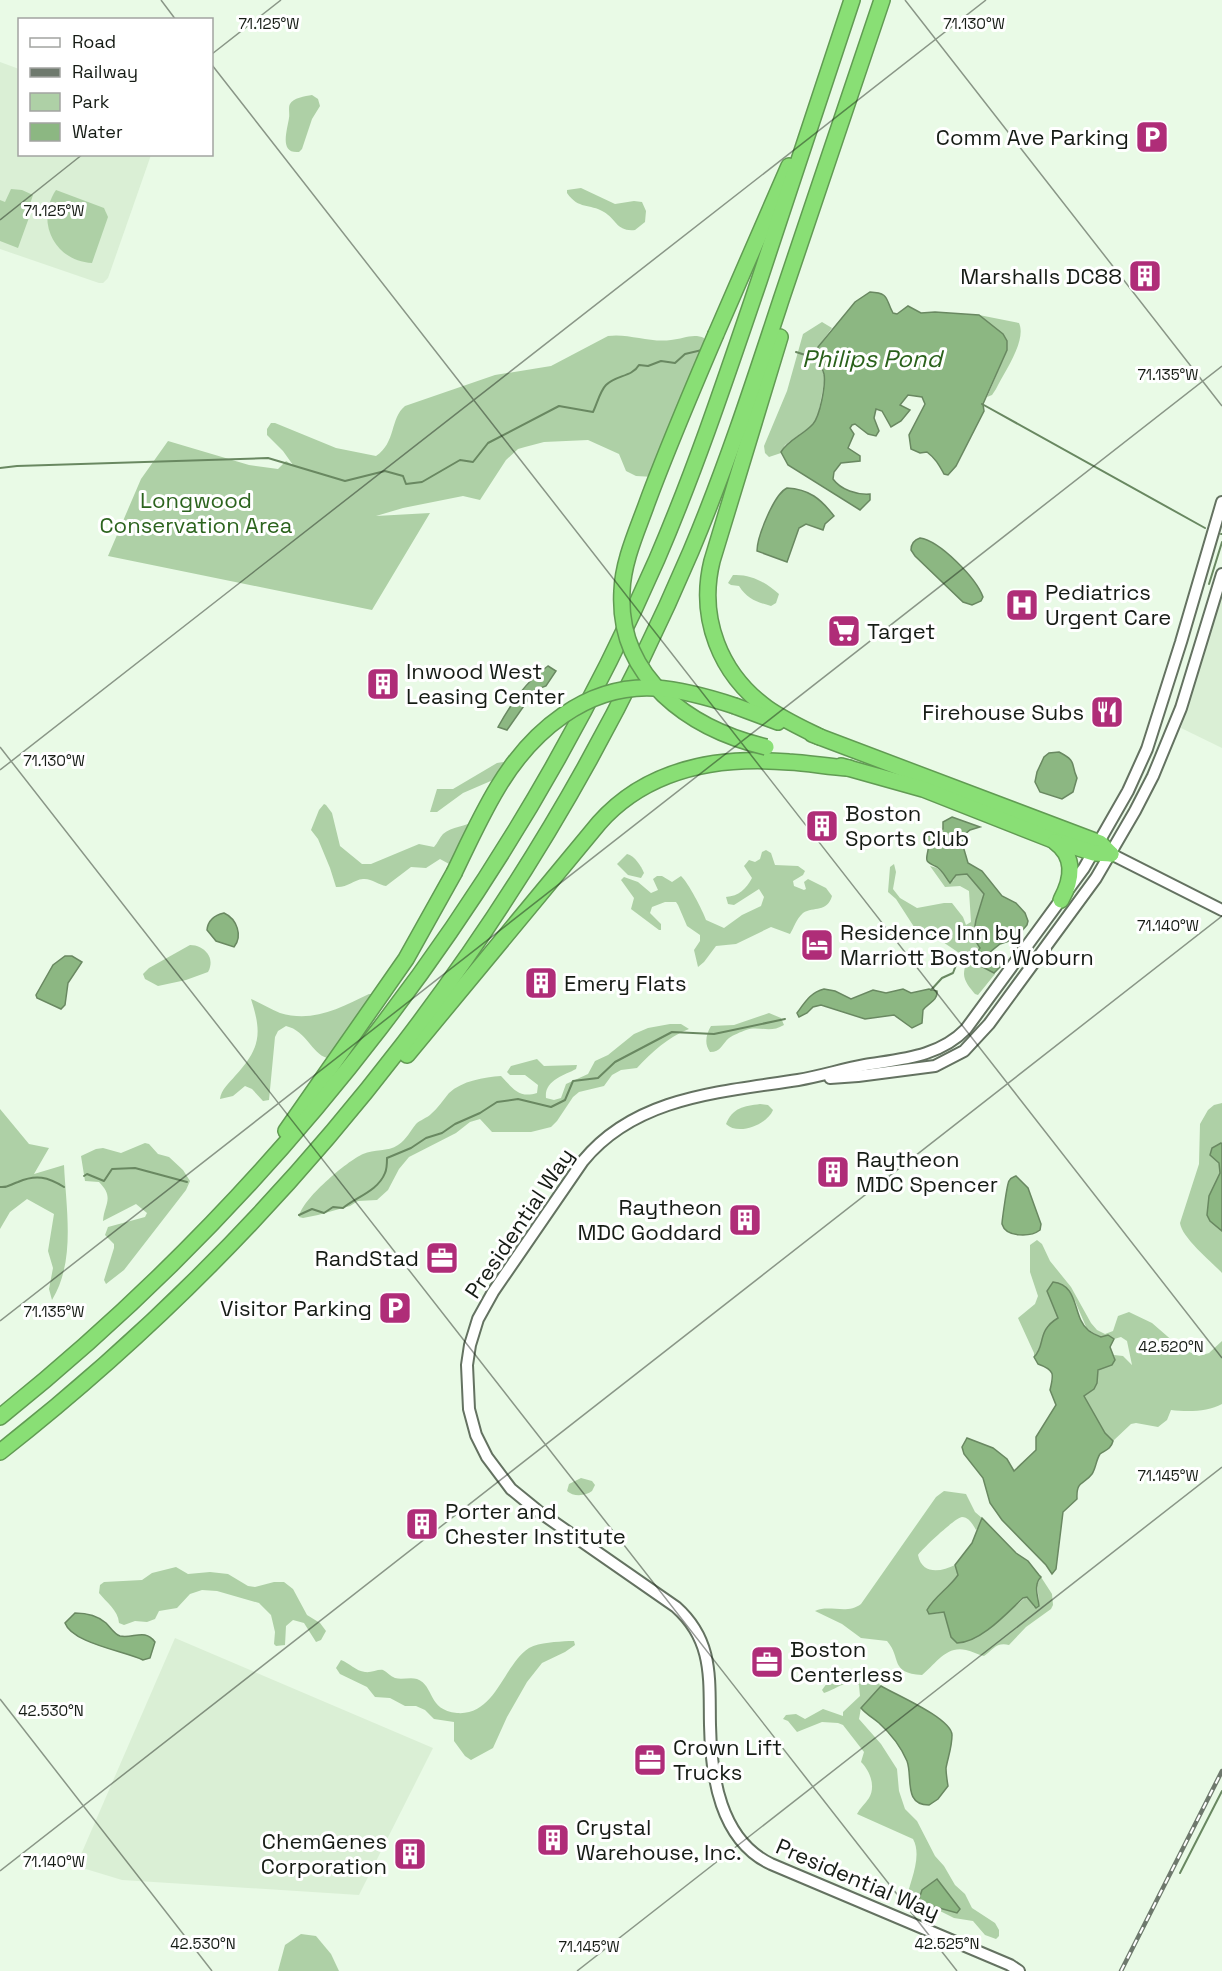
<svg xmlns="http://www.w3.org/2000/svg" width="1222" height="1971" viewBox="0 0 1222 1971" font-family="'Space Grotesk',sans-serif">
<rect width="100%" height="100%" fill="#e9fae6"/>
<g fill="#daefd5">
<path d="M0,62L19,69L20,154L151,155L108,278L103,283H99L0,249Z"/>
<path d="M1222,591V748L1181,728Z"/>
<path d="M175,1638L433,1748L359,1895L122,1880L76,1866Z"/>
</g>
<g fill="#aed0a6">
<path d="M312,95L318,99L320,106L312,119L302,149L299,152C279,154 287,131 289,118C290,115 288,107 290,104C293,98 305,96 312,95Z"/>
<path d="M581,188L615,204L634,201L642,202L646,211L645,222L635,230C617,232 616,219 604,212C589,203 579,210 567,193V190Z"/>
<path d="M11,189L22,190L33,195L28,210L31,212L18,248L0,241V200L5,202Z"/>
<path d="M56,190L104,208L108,217L92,263C54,261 35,221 56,190Z"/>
<path d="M979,315L1019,323C1027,341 1004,372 996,389L992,395L987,397L1007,350L1003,334Z"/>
<path d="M822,322L832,328L818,347V360L825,378L818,415L815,423L785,445L781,453L769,457L765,453L764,446L787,391L803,334Z"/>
<path d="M608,336C628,333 650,343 671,340C683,339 693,333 704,338L705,344L654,477L636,476L626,471L619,454L588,440L544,442L525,447L518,449L506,460L480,500L463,496L403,508L376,516L430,513L372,610L108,556L141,479L168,441L249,465L278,469L286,461L293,465L283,451L267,435V429L271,423H275L336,448L376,456C396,443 390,418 405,406L495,375L551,366Z"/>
<path d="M733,575C751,574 765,582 779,594L776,603L771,606C757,602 747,599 739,586L731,585L728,583Z"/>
<path d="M503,762L505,764L500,777L463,793L437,812H430L437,789H453L497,763Z"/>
<path d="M324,804L326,805L332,813L340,846L362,864H371L419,844L434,847C438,843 439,838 443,834C452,826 465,827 477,820L451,865L440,859L426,868L411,867L386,886C379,885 371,878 363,879C353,880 347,888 336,887L330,868L318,839L311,830L319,810Z"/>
<path d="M766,850L771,853L775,865L798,866L805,871L803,875L793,881L794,886L804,890L806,889L804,882L808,879L826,888L832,896C827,913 814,906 803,913C796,919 794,928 790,934L771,927L736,944L716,946L704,962L698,967L694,950L700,941V935L687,926L678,905L676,902H665L652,907L650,913L661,924V930H659L631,909L634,898L621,880L624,877L638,882L651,893L658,890L653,879L657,876H662L672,882L681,876C688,882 703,911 706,920L724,928L742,915L761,906L764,897L759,889L734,905L728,904L726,897C739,896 746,889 752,878L744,866L749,860L755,862L760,859L762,852Z"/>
<path d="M627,854C635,856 641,866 644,873L641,878L628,875L617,864Z"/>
<path d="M894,864L896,872L893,889L900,898L917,908L944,903H952L963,917L966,925L971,922L969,891L960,886L945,887L930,866L937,868L953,881L956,875L967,874L984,894L976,920L975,941L980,948L973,959C977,967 989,967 995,974L978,995L975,994C970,988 964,981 964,974C964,967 967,964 965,957L940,940L918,933L896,899L888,892L890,867Z"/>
<path d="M190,945C204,945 216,958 208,972L186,980L158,986L145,979L143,974L149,968Z"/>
<path d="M369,994H374L327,1058C311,1053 307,1031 286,1026L278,1031L275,1037L269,1100L263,1101L252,1089L245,1086L233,1096L220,1099C221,1090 229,1083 235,1076C261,1048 262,1033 251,999C261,1003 270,1009 280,1013C313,1023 340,1008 369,994Z"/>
<path d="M769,1013L781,1018L784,1025C769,1034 759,1025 746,1030C741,1032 733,1035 729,1038C722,1044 721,1052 710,1052C704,1044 706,1034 711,1026L734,1025Z"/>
<path d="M670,1024H681L689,1029C668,1037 652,1052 637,1068L621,1070L612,1075L604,1086L579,1092L573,1097L557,1121L551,1127L531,1132H492L480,1119L470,1122L456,1133L409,1157L399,1169L388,1190L377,1200L358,1201L350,1206L318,1215L303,1218L299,1217C301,1200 347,1161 363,1154C374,1149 388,1152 398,1145C407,1139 410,1131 416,1124C420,1120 427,1118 431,1114C438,1108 443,1100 449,1093C462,1081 484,1077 501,1076C512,1087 518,1099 537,1093L538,1085L525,1075H510L507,1072L511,1066L537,1059L544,1066L577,1065L576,1069C565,1075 544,1080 546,1098L554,1100L561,1098L566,1084L588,1074L595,1061L608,1055L634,1034L648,1028Z"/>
<path d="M1222,1103V1273C1211,1261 1182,1238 1180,1223L1199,1164L1200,1124L1208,1110L1214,1105Z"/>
<path d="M760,1104L768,1105L773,1110C767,1125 738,1136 726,1124C732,1108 744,1106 760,1104Z"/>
<path d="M0,1109L29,1144L49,1148L34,1174L64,1165C66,1208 76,1261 52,1300L49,1289L53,1268L48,1251L54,1214L27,1199L10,1212L0,1229Z"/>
<path d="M145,1143L149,1144L158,1154L169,1157L183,1170L190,1181L186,1190L124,1270L106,1284L104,1280L114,1248V1244L105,1235L108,1227L145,1217L147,1213L136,1204L103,1221C104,1204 115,1198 99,1182L85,1181L81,1156L96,1149L103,1148L121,1153Z"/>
<path d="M1037,1240L1042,1244L1050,1261L1071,1287L1091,1323L1097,1330L1105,1334L1113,1331L1118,1316L1129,1312L1152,1323L1182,1349L1199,1356L1209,1353L1222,1341V1404C1208,1412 1187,1412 1171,1410L1167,1420L1158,1427L1136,1423L1131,1424L1113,1441L1105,1433L1084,1396L1094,1389L1097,1383L1098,1371L1115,1360L1114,1355L1123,1356L1132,1365L1127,1341L1121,1337L1114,1339L1110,1336L1101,1337L1087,1329L1075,1301L1047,1291L1059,1318L1047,1326L1038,1353L1034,1357V1353L1018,1318L1035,1304L1038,1296L1030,1272V1245Z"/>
<path d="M581,1478L592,1481L595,1485L592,1491C586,1496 573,1497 567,1491L569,1484Z"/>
<path d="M944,1491L966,1494L975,1512L982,1518L980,1525L976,1530C973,1525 969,1517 962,1517C956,1517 922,1549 918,1555C922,1575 941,1572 955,1565L958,1575L935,1599L932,1614L944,1612L951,1637L982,1634L1026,1597L1029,1598L1034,1607L1039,1601L1037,1585L1041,1577L1052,1594L1053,1605L1051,1609L1026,1627L1009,1645C996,1642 993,1650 984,1656C978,1655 972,1651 966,1650C946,1645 935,1665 922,1675C889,1673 902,1658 887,1641L861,1638L842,1624L815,1611C829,1604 847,1615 861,1604L936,1497Z"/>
<path d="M176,1567L188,1574L210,1572L228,1574L248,1586L255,1587L274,1582H284L293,1589L307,1615L320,1623L326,1631L321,1640L316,1642L304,1623L293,1620L286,1626L285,1645L276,1646L274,1644L275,1632L271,1615L259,1603L217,1591L202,1590L190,1594L177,1608L159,1611L155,1619L147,1622L135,1621L124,1625L119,1623C118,1610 106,1602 99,1593L100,1585L104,1582L142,1580L152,1573Z"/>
<path d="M569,1641H574L575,1645L565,1652L542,1663L527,1682L507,1717L493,1748L471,1760L465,1756L454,1741V1722L434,1719L425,1710L416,1706H405L390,1698L375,1697L367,1687L340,1674L336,1668L341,1660C349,1663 356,1671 365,1672C371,1673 378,1669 383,1670C387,1672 390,1676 395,1678C402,1680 410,1677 417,1679C435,1686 427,1710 457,1713C496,1716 503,1665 529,1648C540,1642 557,1642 569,1641Z"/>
<path d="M849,1669C860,1672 874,1677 881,1686L861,1708L859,1719L881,1744L897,1769L899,1791L905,1809L917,1821L935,1856L944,1866L955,1885L965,1894L972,1908L995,1923L999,1930V1936L996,1939L985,1935L973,1921L954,1918L940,1911L927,1912L914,1908L906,1901C909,1883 923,1857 913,1839L857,1814C860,1808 865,1804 869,1798C876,1786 870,1771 861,1762L864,1752L843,1725L838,1723L822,1722L797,1732L788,1721L783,1719L786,1715L796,1714L805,1719L823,1709L843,1716V1712L860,1696L859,1685C846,1679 836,1689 824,1693L822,1690L833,1675Z"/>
<path d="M301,1934L316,1936L331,1954L339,1971H278L285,1945Z"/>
</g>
<g fill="#8cb782" stroke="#698861" stroke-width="1.5">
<path d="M870,292C890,293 885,299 893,313L897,314L908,306L921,313L935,312L979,315L1003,334L1007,341V350L983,404L984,411L956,466L948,475L944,474C939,465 936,459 927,452L920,453L911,449L909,435L925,404L922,397L908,395L900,405L910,410L901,421L891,427L882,411L876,409L874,418L879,431L876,436L868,434L855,424L852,425L850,428L854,434L848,448L860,456V461L841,463L834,472L833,479C841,490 857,495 870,494V500L860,510L788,465L781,452C788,440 803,435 813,424C820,416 826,384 824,374C821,364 816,358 818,347L855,302Z"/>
<path d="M787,488C809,489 821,499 834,516L825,524L823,530L806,524L799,528L787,562L757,551C757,537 774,494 787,488Z"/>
<path d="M920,538C940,541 976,578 983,597L981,601L972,605L963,602L915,556L911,550C911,544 914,540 920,538Z"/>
<path d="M548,666L556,671L546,686L535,690L507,730L498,727C511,704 526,681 548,666Z"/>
<path d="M1059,752C1078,762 1070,763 1077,778L1073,792L1062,799L1040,792L1035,782L1037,772L1044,757L1049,753Z"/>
<path d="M952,817L980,827L970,830L964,835L963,846L968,863L982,871L1002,896L1016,903L1025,913L1028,921L1027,925L1015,939L1000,944L984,957L986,962L996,960L1001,966L994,973L975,963L973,959L980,948L973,937L976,920L984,894L967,874L956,875L950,883C946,878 943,871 937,867C922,860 927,861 929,844L923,839L931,834L941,831L943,829V822Z"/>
<path d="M224,913C237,919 243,936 234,947L216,941L207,930C208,920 215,915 224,913Z"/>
<path d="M65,956H72L82,962L68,983L65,1005L61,1009L37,998L36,995L53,965Z"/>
<path d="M824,989L835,991L851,999L873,990L886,993L903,989L911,993L929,989L937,991C938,1001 928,1003 923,1010L922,1023L912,1028L894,1015L865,1019L821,1005L813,1007L807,1013L799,1017L797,1013C805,1002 811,992 824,989Z"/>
<path d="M1221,1143L1222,1144V1231L1210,1221L1207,1215L1209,1196L1220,1173L1219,1163L1210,1155L1212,1148Z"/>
<path d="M1016,1176L1028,1188L1041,1224L1040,1230C1031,1237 1006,1238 1002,1224C1002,1221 1007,1184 1009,1181C1011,1177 1012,1178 1016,1176Z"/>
<path d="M1053,1282C1080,1285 1072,1317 1088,1330C1091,1333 1097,1335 1101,1337L1108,1335L1114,1339L1110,1347L1115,1360L1112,1365L1098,1370L1097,1383L1094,1389L1084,1396L1105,1433L1113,1441C1111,1449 1106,1450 1100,1454C1096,1460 1096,1468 1092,1474C1084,1485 1076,1480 1077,1499L1063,1512L1056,1569L1052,1574L1046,1565L1002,1520L990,1503L983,1478L964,1454L962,1447L967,1438L993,1448L1007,1459L1014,1471L1036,1450V1437L1056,1405L1050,1390C1054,1374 1055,1370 1038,1364L1034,1357C1046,1346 1036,1331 1058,1318L1047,1291Z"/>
<path d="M982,1518L1016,1553L1028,1561L1039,1575L1041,1577C1033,1585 1038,1596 1039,1606L1036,1608L1027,1597L1023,1598C1007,1613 980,1643 957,1643L951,1637L944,1612L929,1614L927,1610C934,1597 949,1588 958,1575L955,1565L972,1543Z"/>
<path d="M75,1613C86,1613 98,1616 106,1623C111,1628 114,1634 120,1636C133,1639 145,1628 155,1642L150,1658L143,1660C124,1651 72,1643 65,1623Z"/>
<path d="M881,1686C896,1695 951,1718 952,1735C952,1747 948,1757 946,1768C946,1774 947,1780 948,1786L938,1799L929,1805C903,1805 913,1777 907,1761C901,1747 890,1733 879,1723C873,1718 866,1714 861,1708Z"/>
<path d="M937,1879L960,1909L957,1913L925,1904L919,1899L922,1890Z"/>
</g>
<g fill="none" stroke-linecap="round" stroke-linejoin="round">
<g stroke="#698861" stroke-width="2">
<path d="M796,352L821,360"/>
<path d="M982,404L1205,528"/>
<path d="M0,468L17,466L268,458L345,481L385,471L403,476L406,484L422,482L460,460L473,462L488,443L559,406L593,412C597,404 600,391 606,385C616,375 632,377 639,365L648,366L661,361L675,363L685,354L702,350"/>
<path d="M1221,534H1222"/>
<path d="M1209,584L1222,542"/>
<path d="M931,990L942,978L953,973L958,960L978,952"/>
<path d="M84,1176L87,1174L104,1181L112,1169L135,1168L187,1182"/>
<path d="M0,1187C8,1188 11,1184 18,1182C36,1174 48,1177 64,1187"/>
<path d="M299,1215L312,1209L324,1213L333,1207L343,1208C356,1197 378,1191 385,1173C387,1169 387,1162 387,1158L411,1148L426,1138L442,1133L455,1124L480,1113L497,1102L518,1099L551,1107L565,1100L573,1081L598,1078L615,1062L672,1032L714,1034L785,1019"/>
<path d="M1180,1873L1222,1791"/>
</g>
<g stroke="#647261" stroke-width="14">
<g id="minor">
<path d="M1111,854L1222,910"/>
<path d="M830,1078L858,1076L935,1066L964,1051L989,1024L1096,878L1135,811L1153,776L1181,708L1222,574"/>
<path d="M1019,1971L1010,1965L771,1864C720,1840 711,1776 710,1725C709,1679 714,1641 676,1607L538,1511L511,1489L487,1457L476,1435L469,1409L467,1365L470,1345L478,1319L493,1292L583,1161C636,1096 722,1092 798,1080C821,1076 843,1069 865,1065C901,1059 939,1057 966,1029L1084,868L1128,791L1147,749L1181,642L1222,502"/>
</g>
</g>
<g stroke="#619b53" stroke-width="18">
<g id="highway">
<path d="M716,334L789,166"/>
<path d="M780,337L712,561C698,618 720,674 767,708C784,720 802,728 820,737"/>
<path d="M735,706L778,722"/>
<path d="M812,734L1100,843L1111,854"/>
<path d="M841,766L923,789L1050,839L1094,853L1111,854"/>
<path d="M1055,842C1076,857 1072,880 1061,900"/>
<path d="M407,1055L599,823C648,768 718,756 789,762C809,763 829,767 849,768"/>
<path d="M286,1131L406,959L454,873"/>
<path d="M0,1417C284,1189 511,893 657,559C696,468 727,375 759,281C790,187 821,94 852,0"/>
<path d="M0,1452C302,1215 541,904 691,551C726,468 754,382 782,297C816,198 849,99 882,0"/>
</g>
</g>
<use href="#minor" stroke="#fff" stroke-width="10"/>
<use href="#highway" stroke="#89df75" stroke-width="15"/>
<g stroke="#6e796d" stroke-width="4.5">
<path id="rail" d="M1121,1971L1222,1771"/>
</g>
<use href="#rail" stroke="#fff" stroke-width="2" stroke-dasharray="7" stroke-linecap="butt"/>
<g stroke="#619b53" stroke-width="18" stroke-linecap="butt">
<g id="highway-bridge">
<path d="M716,334C692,390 668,446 647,503C637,531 623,561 622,591C617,678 690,729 766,747"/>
<path d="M454,873C468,844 481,815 498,787C531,732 586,684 655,688C682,690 708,697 735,706"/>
</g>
</g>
<use href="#highway-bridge" stroke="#89df75" stroke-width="15"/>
</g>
<path fill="none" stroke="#161c15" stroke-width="1.5" stroke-opacity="0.45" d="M161,0L176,20M905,0L1222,406M212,54L281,0M212,65L1222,1358M0,220L83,154M0,747L957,1971M0,770L986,0M0,1321L1222,366M0,1699L212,1971M0,1871L1222,916M577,1971L1222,1467"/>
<defs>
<g id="parking-square" transform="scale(1.725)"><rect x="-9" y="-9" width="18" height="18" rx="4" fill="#af2d78" stroke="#fff"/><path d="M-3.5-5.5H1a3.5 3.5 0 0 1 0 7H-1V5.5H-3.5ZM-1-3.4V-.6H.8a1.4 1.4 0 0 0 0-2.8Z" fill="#fff"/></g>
<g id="building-square" transform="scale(1.725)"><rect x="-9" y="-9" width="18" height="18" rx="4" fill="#af2d78" stroke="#fff"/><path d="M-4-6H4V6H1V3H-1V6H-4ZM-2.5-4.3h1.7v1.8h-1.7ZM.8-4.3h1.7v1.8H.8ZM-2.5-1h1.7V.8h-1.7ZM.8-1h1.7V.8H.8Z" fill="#fff"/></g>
<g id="hospital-square" transform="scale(1.725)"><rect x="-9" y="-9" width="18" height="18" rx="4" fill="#af2d78" stroke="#fff"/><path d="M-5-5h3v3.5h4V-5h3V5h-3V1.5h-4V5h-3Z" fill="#fff"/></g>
<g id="supermarket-square" transform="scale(1.725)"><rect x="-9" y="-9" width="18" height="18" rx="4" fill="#af2d78" stroke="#fff"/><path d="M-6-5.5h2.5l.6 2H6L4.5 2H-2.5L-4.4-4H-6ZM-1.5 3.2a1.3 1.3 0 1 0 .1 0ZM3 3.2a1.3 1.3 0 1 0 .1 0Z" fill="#fff"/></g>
<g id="restaurant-square" transform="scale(1.725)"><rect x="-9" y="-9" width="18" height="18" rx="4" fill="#af2d78" stroke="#fff"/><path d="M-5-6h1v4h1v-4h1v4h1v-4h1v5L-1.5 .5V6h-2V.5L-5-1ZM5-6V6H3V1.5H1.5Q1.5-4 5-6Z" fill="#fff"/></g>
<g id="hotel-square" transform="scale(1.725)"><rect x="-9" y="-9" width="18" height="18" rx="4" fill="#af2d78" stroke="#fff"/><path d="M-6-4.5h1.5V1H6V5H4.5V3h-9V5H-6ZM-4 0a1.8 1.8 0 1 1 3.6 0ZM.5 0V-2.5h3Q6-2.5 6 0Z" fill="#fff"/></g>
<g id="office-square" transform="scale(1.725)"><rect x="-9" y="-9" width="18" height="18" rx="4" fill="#af2d78" stroke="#fff"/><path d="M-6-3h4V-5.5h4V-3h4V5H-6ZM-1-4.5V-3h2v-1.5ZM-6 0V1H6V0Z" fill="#fff"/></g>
</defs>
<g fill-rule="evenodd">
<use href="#parking-square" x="1152" y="137"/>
<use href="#building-square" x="1145" y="276"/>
<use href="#hospital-square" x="1022" y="605"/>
<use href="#supermarket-square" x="844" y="631"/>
<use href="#building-square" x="383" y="684"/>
<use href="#restaurant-square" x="1107" y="712"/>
<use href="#building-square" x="822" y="826"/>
<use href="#hotel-square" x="817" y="945"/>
<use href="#building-square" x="541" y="983"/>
<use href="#building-square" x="833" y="1172"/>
<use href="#building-square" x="745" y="1220"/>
<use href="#office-square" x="442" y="1258"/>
<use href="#parking-square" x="395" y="1308"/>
<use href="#building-square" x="422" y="1524"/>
<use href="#office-square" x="767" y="1662"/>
<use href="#office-square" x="650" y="1760"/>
<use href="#building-square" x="553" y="1840"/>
<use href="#building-square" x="410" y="1854"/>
</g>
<g text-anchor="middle" stroke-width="6" stroke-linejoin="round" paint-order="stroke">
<g font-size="22" fill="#161c15" stroke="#fff" text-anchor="start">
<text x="1129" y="145" text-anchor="end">Comm Ave Parking</text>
<text x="1122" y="284" text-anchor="end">Marshalls DC88</text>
<text x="1045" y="600">Pediatrics<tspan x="1045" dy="25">Urgent Care</tspan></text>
<text x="867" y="639">Target</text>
<text x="406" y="679">Inwood West<tspan x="406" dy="25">Leasing Center</tspan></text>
<text x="1084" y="720" text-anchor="end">Firehouse Subs</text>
<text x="845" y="821">Boston<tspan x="845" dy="25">Sports Club</tspan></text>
<text x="840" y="940">Residence Inn by<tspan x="840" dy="25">Marriott Boston Woburn</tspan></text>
<text x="564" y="991">Emery Flats</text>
<text x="856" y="1167">Raytheon<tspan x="856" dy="25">MDC Spencer</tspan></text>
<text x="722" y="1215" text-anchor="end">Raytheon<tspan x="722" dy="25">MDC Goddard</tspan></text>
<text x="419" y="1266" text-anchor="end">RandStad</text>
<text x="372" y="1316" text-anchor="end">Visitor Parking</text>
<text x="445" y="1519">Porter and<tspan x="445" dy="25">Chester Institute</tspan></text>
<text x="790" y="1657">Boston<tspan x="790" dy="25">Centerless</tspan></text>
<text x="673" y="1755">Crown Lift<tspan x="673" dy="25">Trucks</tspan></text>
<text x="576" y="1835">Crystal<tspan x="576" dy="25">Warehouse, Inc.</tspan></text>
<text x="387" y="1849" text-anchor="end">ChemGenes<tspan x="387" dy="25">Corporation</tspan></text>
</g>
<g font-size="22" fill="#2c641e" stroke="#fff">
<text x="196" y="508">Longwood<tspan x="196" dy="25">Conservation Area</tspan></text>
</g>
<g font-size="22" fill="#161c15" stroke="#fff">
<text transform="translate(519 1223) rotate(-56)" y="8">Presidential Way</text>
<text transform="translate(858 1879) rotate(23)" y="8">Presidential Way</text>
</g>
<g font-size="24" font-style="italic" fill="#2a611b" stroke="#fff">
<text x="872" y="367">Philips Pond</text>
</g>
</g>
<g font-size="15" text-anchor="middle" fill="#161c15" stroke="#fff" stroke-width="6" stroke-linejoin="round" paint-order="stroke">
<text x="269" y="29">71.125°W</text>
<text x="974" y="29">71.130°W</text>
<text x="54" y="216">71.125°W</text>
<text x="1168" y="380">71.135°W</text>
<text x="54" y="766">71.130°W</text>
<text x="1168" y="931">71.140°W</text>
<text x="54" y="1317">71.135°W</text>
<text x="1171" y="1352">42.520°N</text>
<text x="1168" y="1481">71.145°W</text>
<text x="51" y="1716">42.530°N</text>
<text x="54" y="1867">71.140°W</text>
<text x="203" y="1949">42.530°N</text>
<text x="947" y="1949">42.525°N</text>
<text x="589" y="1952">71.145°W</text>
</g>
<rect x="18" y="18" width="195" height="138" fill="#ffffff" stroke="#a2a4a1" stroke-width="1.5"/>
<rect x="30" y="38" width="30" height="9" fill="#ffffff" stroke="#a2a4a1" stroke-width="1.5"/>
<text x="72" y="48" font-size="18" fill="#161c15">Road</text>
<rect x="30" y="68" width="30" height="9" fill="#6e796d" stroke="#a2a4a1" stroke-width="1.5"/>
<text x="72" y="78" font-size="18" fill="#161c15">Railway</text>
<rect x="30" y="93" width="30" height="18" fill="#aed0a6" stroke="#a2a4a1" stroke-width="1.5"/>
<text x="72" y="108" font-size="18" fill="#161c15">Park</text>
<rect x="30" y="123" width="30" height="18" fill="#8cb782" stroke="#a2a4a1" stroke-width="1.5"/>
<text x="72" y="138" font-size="18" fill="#161c15">Water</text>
</svg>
